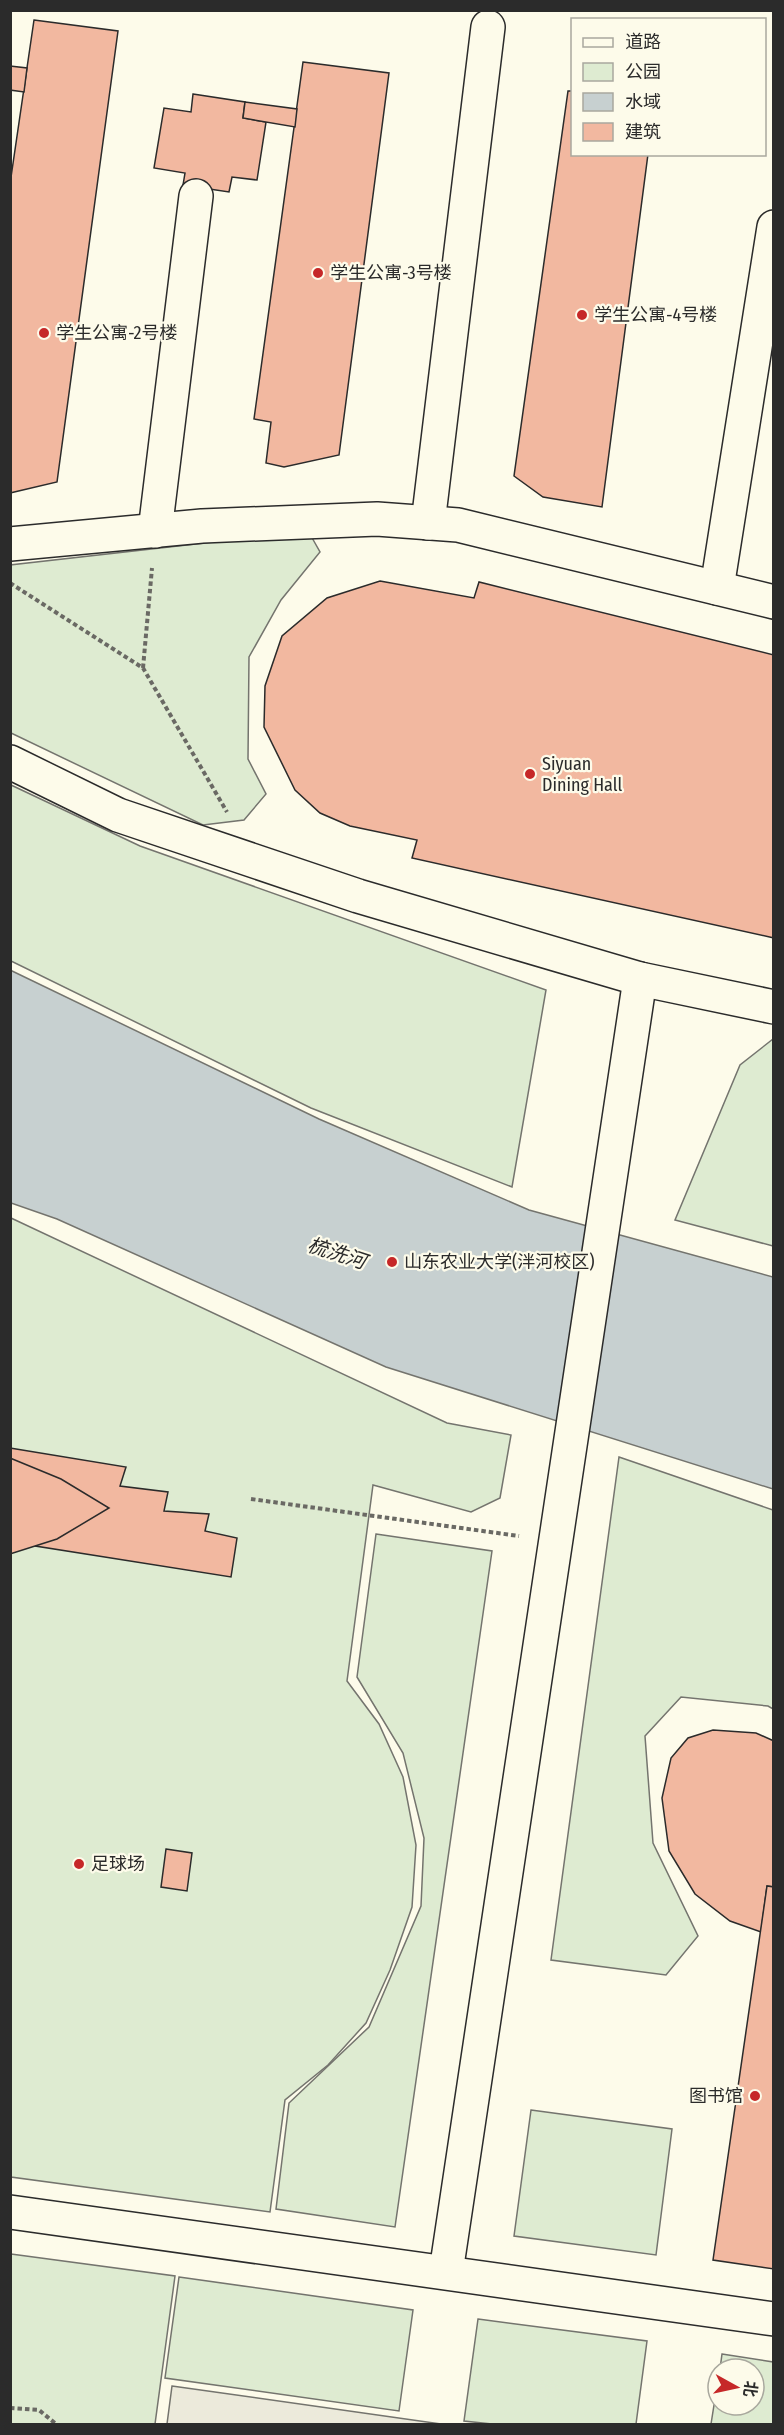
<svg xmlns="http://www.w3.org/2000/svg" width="784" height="2435" viewBox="0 0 784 2435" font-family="'Fira Sans Condensed','Noto Sans SC',sans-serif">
<rect width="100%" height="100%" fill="#fdfbea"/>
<g fill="#deebd1" stroke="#74746e" stroke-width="1.5">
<path d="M311,536L320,552L281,600L249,657L248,759L266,794L244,820L203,825L11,733L10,565L240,539Z"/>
<path d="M11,785L140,846L546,990L512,1187L311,1108L11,961Z"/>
<path d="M773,1039V1246L675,1220L740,1065Z"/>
<path d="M11,1218L447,1423L511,1435L500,1498L471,1512L373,1485L347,1681L379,1724L403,1777L416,1845L412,1907L390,1970L366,2023L328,2065L285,2100L270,2212L11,2177Z"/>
<path d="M619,1457L773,1510V1709L768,1706L681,1697L645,1736L653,1843L698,1936L666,1975L551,1960Z"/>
<path d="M376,1534L492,1551L395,2227L276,2209L289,2103L369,2027L421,1906L424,1838L403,1753L357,1677Z"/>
<path d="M531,2110L672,2129L656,2255L514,2236Z"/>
<path d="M11,2254L175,2276L155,2424H11Z"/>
<path d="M179,2277L413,2310L399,2411L165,2378Z"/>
<path d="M478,2319L647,2341L636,2424H492L464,2421Z"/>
<path d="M722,2354L773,2362V2424H711L718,2380V2405H754V2369H720Z"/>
</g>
<path fill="#eceadb" stroke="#74746e" stroke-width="1.5" d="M172,2386L441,2424H167Z"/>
<path fill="#c7d0d0" stroke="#74746e" stroke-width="1.5" d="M10,970L319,1119L529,1210L773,1277V1489L386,1367L57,1219L11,1203Z"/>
<g fill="#f2b8a0" stroke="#2b2b2b" stroke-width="1.5">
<path d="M34,20L118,31L57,482L10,493V184Z"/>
<path d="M303,62L389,73L339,455L284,467L266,463L271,422L254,419Z"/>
<path d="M10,66L27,68L24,92L10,90Z"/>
<path d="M568,91H572V154H648L602,507L543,497L514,476Z"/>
<path d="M193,94L245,102L243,118L266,122L257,180L232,177L229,192L183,185L185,173L154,168L164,108L191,112Z"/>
<path d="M245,102L297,109L295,127L243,118Z"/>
<path d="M380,581L474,598L479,582L774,655V938L412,858L417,840L350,826L320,813L295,790L264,727L265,686L282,636L327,598Z"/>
<path d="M10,1448L126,1467L120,1486L168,1492L164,1511L209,1514L205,1531L237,1538L231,1577L10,1542Z"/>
<path d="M10,1458L61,1479L109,1508L57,1539L10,1554Z"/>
<path d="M713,1730L756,1733L774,1741V1887L767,1886L761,1932L730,1921L695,1894L669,1851L662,1798L671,1758L688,1738Z"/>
<path d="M166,1849L192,1853L187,1891L161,1887Z"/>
<path d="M767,1886L774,1887V2269L713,2260Z"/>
</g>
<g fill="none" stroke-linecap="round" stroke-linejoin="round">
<g stroke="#2b2b2b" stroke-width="36">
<g id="minor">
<path d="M428,523L488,27"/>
<path d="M155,531L196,196"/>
<path d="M10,544L202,526L377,519L458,525L774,602"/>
<path d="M717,588L774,227"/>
<path d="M10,762L118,815L358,896L640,979L774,1007"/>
<path d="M10,2212L774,2319"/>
<path d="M446,2272L640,979"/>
</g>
</g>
<g stroke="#6a6964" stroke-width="4" stroke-dasharray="4.5 3" stroke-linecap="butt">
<path d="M10,583L143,668L227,812"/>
<path d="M143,668L152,568"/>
<path d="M251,1499L519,1536"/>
<path d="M10,2408L39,2410L56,2424"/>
</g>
<use href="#minor" stroke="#fdfbea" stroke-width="33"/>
</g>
<g fill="#c62828" stroke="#fdfbea" stroke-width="2">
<circle cx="318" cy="273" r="6"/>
<circle cx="582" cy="315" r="6"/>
<circle cx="44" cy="333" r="6"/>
<circle cx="530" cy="774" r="6"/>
<circle cx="392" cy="1262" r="6"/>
<circle cx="79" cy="1864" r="6"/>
<circle cx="755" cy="2096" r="6"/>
</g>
<g text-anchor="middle" stroke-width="4.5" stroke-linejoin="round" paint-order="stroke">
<g font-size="18" fill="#2b2b2b" stroke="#fdfbea" text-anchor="start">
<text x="330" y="279">学生公寓-3号楼</text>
<text x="594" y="321">学生公寓-4号楼</text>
<text x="56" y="339">学生公寓-2号楼</text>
<text x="542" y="770">Siyuan<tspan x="542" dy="21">Dining Hall</tspan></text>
<text x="404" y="1268">山东农业大学(泮河校区)</text>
<text x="91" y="1870">足球场</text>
<text x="743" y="2102" text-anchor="end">图书馆</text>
</g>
<g font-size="20" font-style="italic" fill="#2b2b2b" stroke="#fdfbea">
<text transform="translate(337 1253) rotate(18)" y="7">梳洗河</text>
</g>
</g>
<rect width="784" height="2435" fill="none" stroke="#2b2b2b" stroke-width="24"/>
<rect x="571" y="18" width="195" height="138" fill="#fdfbea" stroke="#a9a89e" stroke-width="1.5"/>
<rect x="583" y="38" width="30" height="9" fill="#fdfbea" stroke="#a9a89e" stroke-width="1.5"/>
<text x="625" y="48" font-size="18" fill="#2b2b2b">道路</text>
<rect x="583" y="63" width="30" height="18" fill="#deebd1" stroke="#a9a89e" stroke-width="1.5"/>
<text x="625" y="78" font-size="18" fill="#2b2b2b">公园</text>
<rect x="583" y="93" width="30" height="18" fill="#c7d0d0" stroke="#a9a89e" stroke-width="1.5"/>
<text x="625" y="108" font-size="18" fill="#2b2b2b">水域</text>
<rect x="583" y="123" width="30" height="18" fill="#f2b8a0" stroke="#a9a89e" stroke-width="1.5"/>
<text x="625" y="138" font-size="18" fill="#2b2b2b">建筑</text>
<g transform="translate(736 2387) rotate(98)"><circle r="28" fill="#fdfbea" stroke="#a9a89e" stroke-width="1.5"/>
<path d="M0-4.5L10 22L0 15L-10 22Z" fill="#c62828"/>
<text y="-9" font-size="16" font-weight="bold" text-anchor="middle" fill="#2b2b2b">北</text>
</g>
</svg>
